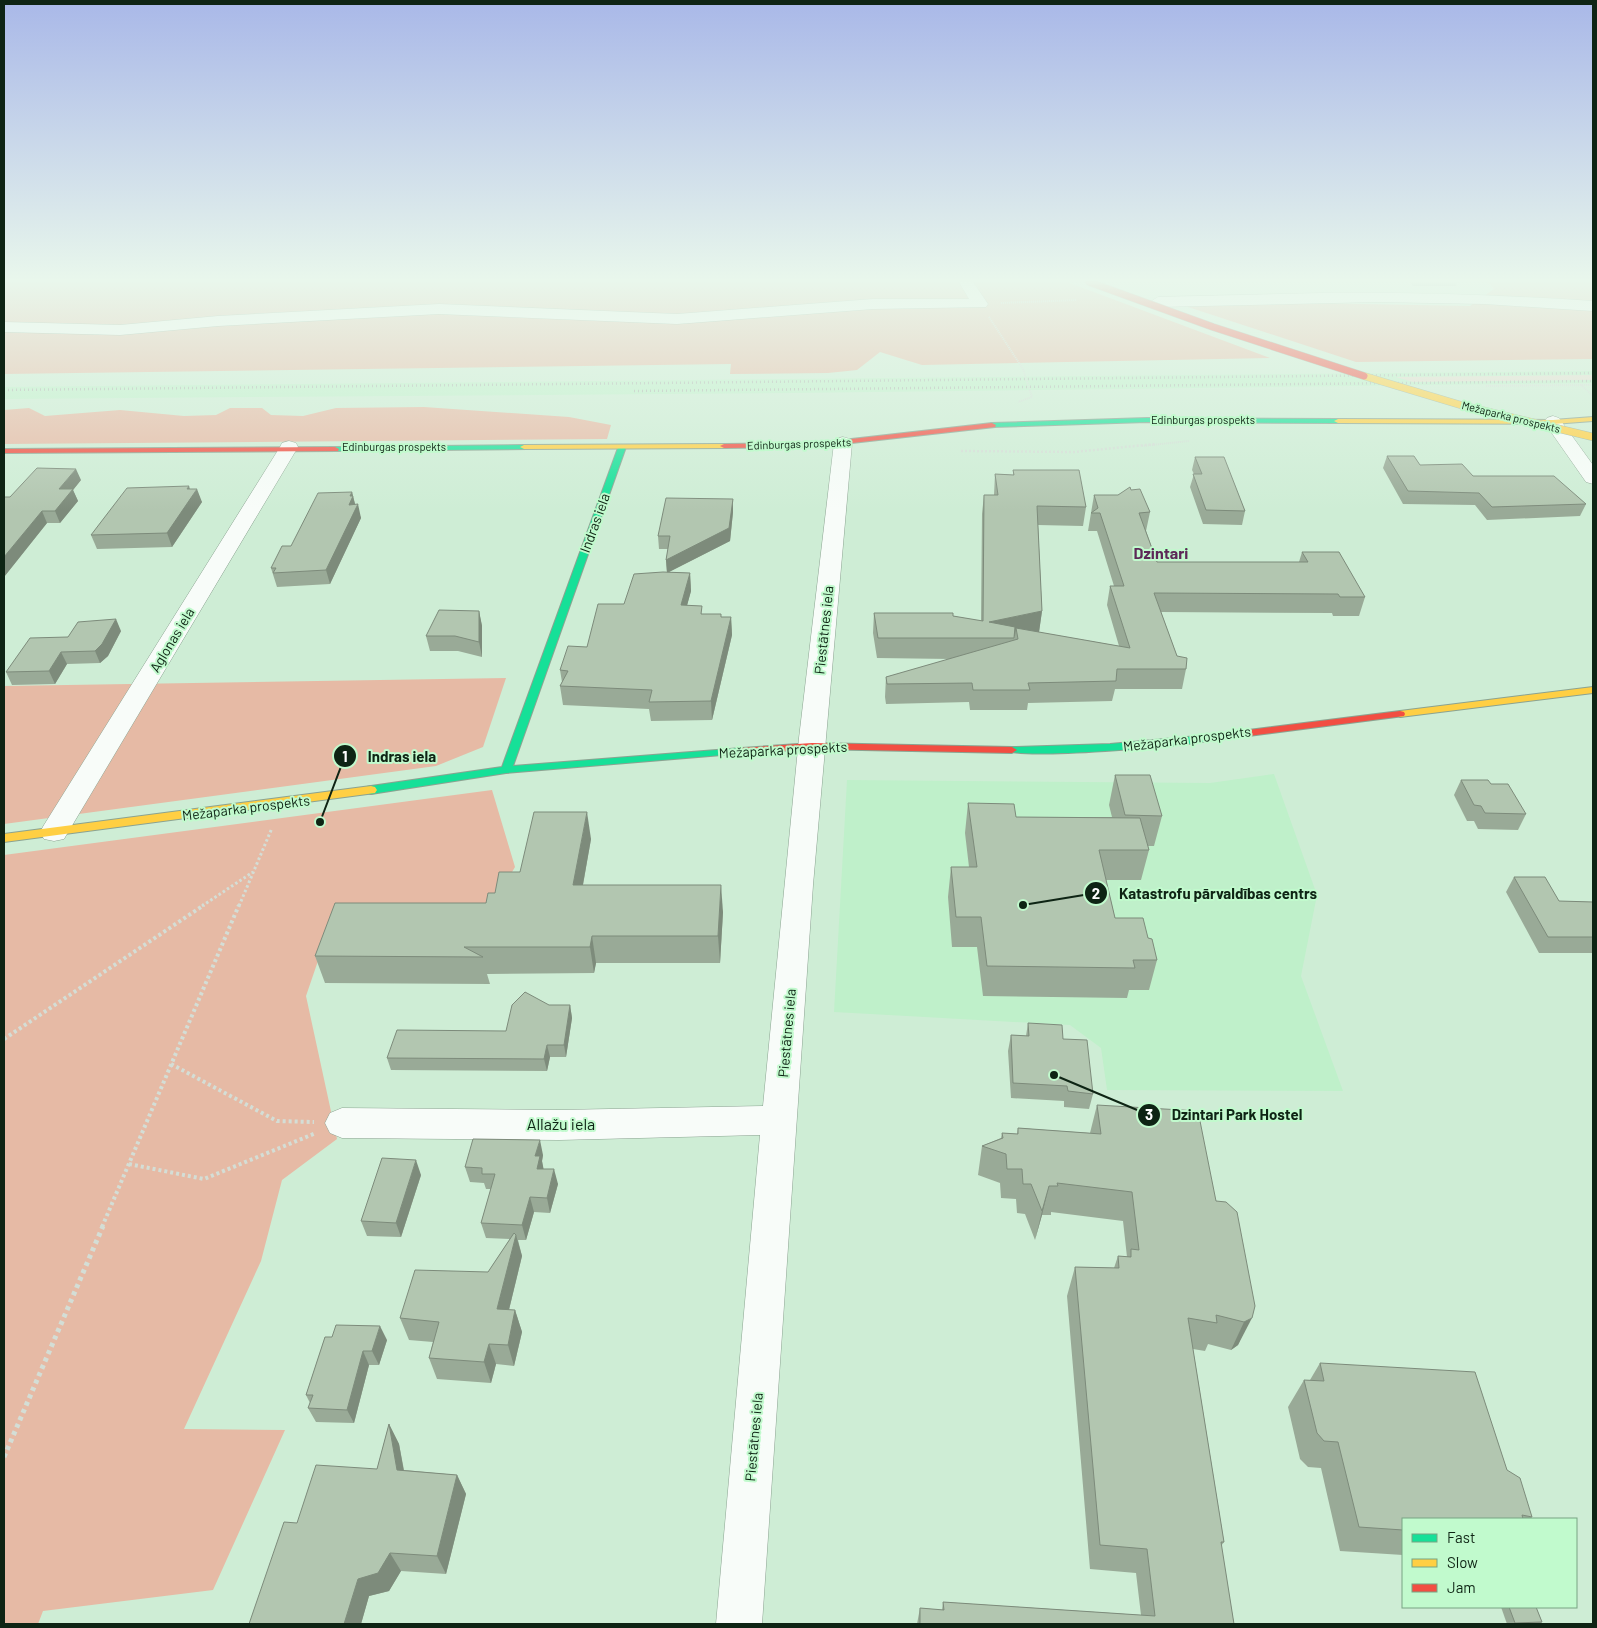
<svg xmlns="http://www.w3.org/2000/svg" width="1597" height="1628" viewBox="0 0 1597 1628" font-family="Barlow,sans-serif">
<rect width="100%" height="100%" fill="#ceedd5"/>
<g fill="#bff0ca">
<path d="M1593,371V383L792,393L4,399V387Z"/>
<path d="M1274,774L1317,895L1301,976L1343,1091L1107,1090L1101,1048L1070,1025L834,1012L847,780L1210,783Z"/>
</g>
<path fill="#e3ded0" d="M1593,375V380L1413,382L1396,377Z"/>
<g fill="#e6baa5">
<path d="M4,282H1067L1270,358L922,365L880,352L857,370L828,373L730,374L731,364L4,374Z"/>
<path d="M1488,282H1593V359L1356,362L1185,306L1196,301L1470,306L1494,289Z"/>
<path d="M424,407L569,417L611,425L607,439L4,444V410L29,408L45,416L120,410L184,416L216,415L230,408H262L271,415L303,416L336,408Z"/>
<path d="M506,678L483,747L436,766L4,824V686Z"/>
<path d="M492,790L515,867L486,916L333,917L306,996L337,1139L282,1180L261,1261L184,1429L285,1430L213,1590L43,1611L38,1624H4V855Z"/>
</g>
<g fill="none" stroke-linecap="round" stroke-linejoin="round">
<g stroke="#8ba391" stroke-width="1">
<g id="street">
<path d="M959,282H973L988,304L986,307L873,309L677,324L439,314L218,326L120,335L4,332V322L120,325L218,316L439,304L677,314L873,299H969Z"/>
<path d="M1321,293C1412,292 1502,295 1593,301V311L1485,304L1376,302L1158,307L1150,302L1158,297Z"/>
<path d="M1553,416L1559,418L1593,465V484L1586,482L1544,422L1547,418Z"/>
<path d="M843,437L850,439L852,443L813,885L762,1624H716L760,1135L559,1140L342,1138L330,1133L325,1123L330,1113L342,1108L559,1110L763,1106L799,738L834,443L836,439Z"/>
<path d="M289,441L296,443L298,447L64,839L54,841L44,839L40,832L44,825L280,447L282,443Z"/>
</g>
</g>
<g stroke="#8ba391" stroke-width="2">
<g id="fast">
<path d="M1147,418L1338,419L1342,421L1338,423L1147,422L992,427L988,425L992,423Z"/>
<path d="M524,445L528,447L527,449L335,451L331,449L335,447Z"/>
<path d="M619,445L626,447L513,766L742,748L746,749L747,751L746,753L506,773L371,794L367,793L365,790L367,787L371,786L502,767Z"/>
<path d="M1209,735L1213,736L1214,738L1213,740C1190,746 1017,760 1007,750L1012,747L1110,744Z"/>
</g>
</g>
<g stroke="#8ba391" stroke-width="2">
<g id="slow">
<path d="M1593,417V421L1553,424L1338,423L1334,421L1338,419L1553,420Z"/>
<path d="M724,444L728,446L727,448L524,449L520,447L524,445Z"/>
<path d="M1593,687V693L1400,717L1395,714L1400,711Z"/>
<path d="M371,786L375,787L377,790L375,793L4,842V834Z"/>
</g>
</g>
<g stroke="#8ba391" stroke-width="2">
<g id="jam">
<path d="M992,423L996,425L995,427L816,447L724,448L720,446L724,444L816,443Z"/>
<path d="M335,447L339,449L338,451L4,453V449Z"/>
<path d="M1400,711L1404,712L1405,714L1404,716L1209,741L1204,738L1209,735Z"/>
<path d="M812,743L1012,747L1017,750L1012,753L812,749L742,754L737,751L742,748Z"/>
</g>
</g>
<g stroke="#d4ded6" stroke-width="2" stroke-dasharray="1 1" stroke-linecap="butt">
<path d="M1001,303L1077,300"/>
<path d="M989,317L1023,369L1032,397L1018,402"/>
<path d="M1581,385L1593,396"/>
<path d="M1486,386L1593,385"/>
<path d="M1142,446L1189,441"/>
</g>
<path stroke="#d4ded6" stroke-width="2.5" stroke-dasharray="2 2" stroke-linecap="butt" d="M961,451L1074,452L1155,444"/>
<g stroke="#d4ded6" stroke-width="3" stroke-dasharray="2.5 2.5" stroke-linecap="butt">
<path d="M202,906L253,872"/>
<path d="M239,906L272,828"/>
</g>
<g stroke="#d4ded6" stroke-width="4" stroke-dasharray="3 3" stroke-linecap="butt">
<path d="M4,1039L204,905"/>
<path d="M171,1064L277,1121L314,1122"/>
<path d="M129,1164L204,1179L316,1133"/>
<path d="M102,1227L239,905"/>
</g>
<path stroke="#d4ded6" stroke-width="5" stroke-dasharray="4 4" stroke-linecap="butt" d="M4,1457L103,1226"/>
<use href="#street" fill="#f8fcf9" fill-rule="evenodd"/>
<use href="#fast" fill="#16e098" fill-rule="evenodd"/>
<use href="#slow" fill="#ffcf43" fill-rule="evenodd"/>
<use href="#jam" fill="#f24e42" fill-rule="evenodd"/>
<g stroke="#b1b8b3" stroke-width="2.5" stroke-dasharray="1 3" stroke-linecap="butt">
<path d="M4,390L1593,373"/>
<path d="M634,391L1593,381"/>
</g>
<g stroke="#9cb4a2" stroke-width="8" stroke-linecap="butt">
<path id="slow-bridge" d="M1364,376L1464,406L1593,437"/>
</g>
<g stroke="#9cb4a2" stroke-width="8" stroke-linecap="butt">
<path id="jam-bridge" d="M1089,282L1213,327L1364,376"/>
</g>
<use href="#slow-bridge" stroke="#ffcf43" stroke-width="7"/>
<use href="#jam-bridge" stroke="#f24e42" stroke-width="7"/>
</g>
<g fill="#99aa97">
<path d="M1410,282H1457L1456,286H1413Z"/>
<path d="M1387,456L1420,465L1473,476L1586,504L1580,516L1487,520L1475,505L1403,504L1383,468Z"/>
<path d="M1195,457L1245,511L1242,525L1203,524L1190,487L1194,474L1192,470Z"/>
<path d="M1013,470L1086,507L1083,526L1038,525L1042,611L1039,632H1038L1119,646L1107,605L1110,586H1114L1097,531H1088L1094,495H1118L1131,490L1150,512L1146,531L1157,562H1299L1302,552L1365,597L1359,616H1333L1332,613L1161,612L1177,656L1186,669L1182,689H1115L1112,701L1028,703L1027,710H970L969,702L886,704L885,697L886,677L951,659L877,658L873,633L874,613L953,616L981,621L982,514L984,495H994L995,474L1013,475Z"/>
<path d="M81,480L73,490L78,501L60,523H47L4,577V497H10Z"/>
<path d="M190,489L202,502L172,547L97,549L91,535Z"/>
<path d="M352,492L355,504L361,518L330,584L277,587L271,568Z"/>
<path d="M733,499V512L730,541L669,572L690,573L691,591L687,605L702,614L721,617H731L732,635L712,720L651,721L649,709L563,705L560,686L562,682L560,670L587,647L624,604L667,572L666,560L668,549H659L658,536Z"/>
<path d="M479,611L482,626V657L458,651H430L426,636Z"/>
<path d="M121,631L108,656L100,663L67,664L55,684L12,685L6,672L68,637Z"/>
<path d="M1115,775L1162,816L1154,846H1148L1149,850L1141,880H1106L1115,918L1148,938L1157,960L1149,990H1129L1127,998L983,996L977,947H952L948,897L951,867H969L965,833L968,803L1016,817H1112L1109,805Z"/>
<path d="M1461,780L1491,784L1526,814L1518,830L1478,829L1474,821H1467L1454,795Z"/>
<path d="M591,839L583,885L723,912L720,963H596L594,973L487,974L490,984L325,983L315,956L486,903L495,893L520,872Z"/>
<path d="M1514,877L1559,901L1593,902V953H1539L1506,892Z"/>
<path d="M549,1005H570L572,1018L566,1057H550L547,1071L391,1070L387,1058L506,1031Z"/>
<path d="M1028,1023L1063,1039L1093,1094L1089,1109L1064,1107V1101L1011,1098L1008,1051L1011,1035L1026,1036Z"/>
<path d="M1097,1105L1216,1201L1255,1306L1238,1345L1231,1350L1208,1344L1205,1351L1193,1349L1224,1542L1221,1546L1234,1624H917L920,1608L942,1610L943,1602L1141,1615L1136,1573L1090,1569L1067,1296L1075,1267L1114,1268L1118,1256L1127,1257L1123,1221L1051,1212V1215H1042L1035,1240L1025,1214L1017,1213L1016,1199L1001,1198L1000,1183L978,1175L982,1146L1001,1138L1002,1133L1017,1134L1018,1128L1090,1133Z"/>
<path d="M543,1155L542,1161L543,1169L558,1184L550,1213L534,1212L526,1240H518L522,1256L509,1310H515L522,1332L514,1366L496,1364L491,1383L437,1379L429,1358L433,1342L409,1340L400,1318L488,1272L510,1239L486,1238L481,1223L491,1189H486L484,1183L470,1182L465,1167Z"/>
<path d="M421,1175L401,1237L367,1236L361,1221Z"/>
<path d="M325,1337L387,1340L379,1365H369L354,1423L316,1422L308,1408L310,1403L306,1395Z"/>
<path d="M1320,1363L1507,1470L1532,1517L1530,1519H1403V1555L1340,1551L1321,1468L1308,1467L1300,1459L1288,1407L1304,1380H1310Z"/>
<path d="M389,1424L399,1444L404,1470L457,1475L466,1494L446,1574L401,1571L389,1591L369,1596L361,1624H249L297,1523L377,1469Z"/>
<path d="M1501,1607H1536L1542,1622L1540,1624H1507Z"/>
</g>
<g fill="#7d8b7b">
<path d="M76,469L81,480L73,490L78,501L60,523L55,511L59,489Z"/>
<path d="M189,486L192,496L197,489L202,502L172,547L167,533L187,489Z"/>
<path d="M352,492L356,508L358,504L361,518L330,584L326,570L349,505L350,496Z"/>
<path d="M733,499V512L730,541L667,573L666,560Z"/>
<path d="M42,511L47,523L4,577V557Z"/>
<path d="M690,573L691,591L682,624L681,605Z"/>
<path d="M479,611L482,626V657L479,642Z"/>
<path d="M1042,611L1039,632L1018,636L1016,628L1015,636L1007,638L989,622Z"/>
<path d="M731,617L732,635L712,720L711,701Z"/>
<path d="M116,619L121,631L108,656L100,663L95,651Z"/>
<path d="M61,652L67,664L55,684L49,671Z"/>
<path d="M587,812L591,839L578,912L573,885Z"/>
<path d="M721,885L723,912L720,963L718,936Z"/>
<path d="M592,936L596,963L594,973L590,947Z"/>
<path d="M570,1005L572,1018L566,1057L564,1045Z"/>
<path d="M547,1045L550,1057L547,1071L544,1059Z"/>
<path d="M540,1140L543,1155L542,1161L544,1171L537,1169L535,1156Z"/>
<path d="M416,1160L421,1175L401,1237L396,1223Z"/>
<path d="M554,1169L558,1184L550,1213L547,1198Z"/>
<path d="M1049,1186L1042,1215L1035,1240L1042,1211Z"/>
<path d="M530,1197L534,1212L526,1240L522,1225Z"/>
<path d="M516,1235L522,1256L504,1330L497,1309Z"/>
<path d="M515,1310L522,1332L514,1366L508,1345Z"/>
<path d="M1252,1318L1238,1345L1231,1350L1244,1322Z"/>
<path d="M380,1326L387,1340L379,1365L372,1351Z"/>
<path d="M489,1344L496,1364L491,1383L484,1362Z"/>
<path d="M363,1351L369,1365L354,1423L347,1410Z"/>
<path d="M389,1424L399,1444L407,1489L397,1470Z"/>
<path d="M457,1475L466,1494L446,1574L437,1556Z"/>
<path d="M390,1553L401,1571L389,1591L369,1596L361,1624H344L358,1579Z"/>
</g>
<g fill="#b2c6b0" stroke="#7d8b7b">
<path d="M1387,456H1414L1420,465L1462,464L1473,476H1554L1586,504L1492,507L1479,493L1408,491Z"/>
<path d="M1195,457H1224L1245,511L1206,510L1193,474H1202Z"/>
<path d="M37,468L76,469L59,489H73L55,511H42L4,557V497H10Z"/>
<path d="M1013,470H1079L1086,507L1037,506L1042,611L989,622L1015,627L1014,638H878L874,613H953V616L983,621L984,495H998L995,474L1014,475Z"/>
<path d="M189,486L187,489H197L167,533L91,535L127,488Z"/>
<path d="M1130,487L1131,490L1140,489L1150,512L1139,513L1157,562H1308L1302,552H1339L1365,597H1340L1338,594L1154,593L1177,656L1187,658L1186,669H1117L1116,681L1028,683L1030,690H973L972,683L887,684L886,677L1018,639L1016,628L1130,648L1110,586H1124L1100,513H1091L1098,508L1094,495H1118Z"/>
<path d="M352,492L350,496H353L349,505L358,504L326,570L273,573L276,568H271L282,546H291L318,493Z"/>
<path d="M666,498L733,499L729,528L666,560L670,536H658Z"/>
<path d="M663,572L690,573L681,605L702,606L701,614H721V617H731L711,701L649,702L652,690L560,686L568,671L560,670L568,646L587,647L598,604H624L634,574Z"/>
<path d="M439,610L479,611V642L455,636H426Z"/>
<path d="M116,619L102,644L95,651L61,652L49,671L6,672L30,638L68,637L78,622Z"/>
<path d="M1115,775H1150L1162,816L1125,815Z"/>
<path d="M1461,780H1488L1491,784H1508L1526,814L1485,813L1481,806L1474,805Z"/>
<path d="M968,803L1014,804L1016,817L1140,818L1149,850H1099L1115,918H1143L1148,938L1152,939L1157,960H1133L1135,968L987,966L981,917H956L951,867H977Z"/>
<path d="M534,812H587L573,885H721L718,936H592L590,947H464L483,957L315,956L335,903H486L488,893H495L499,872H520Z"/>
<path d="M1514,877H1545L1559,901L1593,902V937H1548Z"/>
<path d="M525,992L549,1005H570L564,1045H547L544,1059L387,1058L397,1030L506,1031L512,1005Z"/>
<path d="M1028,1023L1062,1025L1063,1039L1087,1040L1093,1094L1068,1091L1067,1086L1013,1083L1011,1035L1029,1036Z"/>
<path d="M1097,1105L1198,1111L1216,1201L1226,1202L1237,1212L1255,1306L1252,1318L1244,1322L1216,1315L1217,1323L1188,1318L1224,1542H1221L1234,1624H920V1608L944,1610L943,1602L1155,1616L1147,1549L1100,1545L1075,1267L1119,1268L1118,1256L1131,1257V1249L1139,1250L1132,1192L1057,1183L1058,1186H1049L1042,1211L1031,1184H1023L1022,1169H1007L1006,1154L982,1146L1003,1138L1002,1133L1018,1134V1128L1101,1134Z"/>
<path d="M473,1139L540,1140L535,1156H540L537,1169H554L547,1198L530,1197L522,1225L481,1223L495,1174H482V1168L465,1167Z"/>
<path d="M382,1158L416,1160L396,1223L361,1221Z"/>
<path d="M514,1233L516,1235L497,1309L515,1310L508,1345L489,1344L484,1362L429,1358L439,1322L400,1318L415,1270L488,1272Z"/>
<path d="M336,1325L380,1326L372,1351H363L347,1410L308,1408L313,1395H306L325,1337H332Z"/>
<path d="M1320,1363L1475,1372L1507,1470L1520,1478L1532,1517L1522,1515L1523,1519H1403V1530L1359,1527L1338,1442L1324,1441L1317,1433L1304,1380L1324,1381Z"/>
<path d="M389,1424L397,1470L457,1475L437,1556L390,1553L378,1573L358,1579L344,1624H249L284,1522L297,1523L316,1465L377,1469Z"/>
<path d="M1509,1607H1536L1542,1622L1515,1623Z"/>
</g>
<linearGradient id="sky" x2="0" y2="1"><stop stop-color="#a9b8e8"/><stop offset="0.55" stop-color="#e9f7ec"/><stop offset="1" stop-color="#e9f7ec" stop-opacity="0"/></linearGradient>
<rect width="1597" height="510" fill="url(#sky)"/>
<g text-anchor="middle" stroke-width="4" stroke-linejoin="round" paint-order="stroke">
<g font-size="11" fill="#0e2414" stroke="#c1facd">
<text transform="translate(1511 417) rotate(14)" y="4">Mežaparka prospekts</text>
<text x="1203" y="424">Edinburgas prospekts</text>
<text transform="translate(799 444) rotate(-2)" y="4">Edinburgas prospekts</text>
<text x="394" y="451">Edinburgas prospekts</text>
</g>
<g font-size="14" fill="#0e2414" stroke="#c1facd">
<text transform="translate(595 523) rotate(-70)" y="5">Indras iela</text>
<text transform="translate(824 630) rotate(-84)" y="5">Piestātnes iela</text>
<text transform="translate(172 640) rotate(-59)" y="5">Aglonas iela</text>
<text transform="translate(1187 739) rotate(-7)" y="5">Mežaparka prospekts</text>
<text transform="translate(783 750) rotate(-3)" y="5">Mežaparka prospekts</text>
<text transform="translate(246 808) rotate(-7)" y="5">Mežaparka prospekts</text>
<text transform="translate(787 1033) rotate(-85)" y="5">Piestātnes iela</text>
<text transform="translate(754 1437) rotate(-85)" y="5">Piestātnes iela</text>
</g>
<g font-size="16" font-weight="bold" fill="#5c2857" stroke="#c1facd">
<text x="1161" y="559">Dzintari</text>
</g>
<g font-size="16" fill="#0e2414" stroke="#c1facd">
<text x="561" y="1130">Allažu iela</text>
</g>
</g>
<path fill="none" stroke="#0e2414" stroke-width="2" d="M320 822L345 756M1023 905L1096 893M1054 1075L1149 1115"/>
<g fill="#0e2414" stroke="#c1facd" stroke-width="2">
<circle cx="320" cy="822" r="5"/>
<circle cx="1023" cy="905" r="5"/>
<circle cx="1054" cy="1075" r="5"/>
<circle cx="345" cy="756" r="12"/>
<circle cx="1096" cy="893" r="12"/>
<circle cx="1149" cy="1115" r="12"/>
</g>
<g font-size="15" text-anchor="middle" font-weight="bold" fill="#fff">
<text x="345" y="762">1</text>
<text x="1096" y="899">2</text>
<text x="1149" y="1120">3</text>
</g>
<g font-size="15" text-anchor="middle" font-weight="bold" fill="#0e2414" stroke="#c1facd" stroke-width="4" stroke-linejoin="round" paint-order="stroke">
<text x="402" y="762">Indras iela</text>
<text x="1218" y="899">Katastrofu pārvaldības centrs</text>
<text x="1237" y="1120">Dzintari Park Hostel</text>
</g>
<rect width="1597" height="1628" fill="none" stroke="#0e2414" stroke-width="10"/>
<rect x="1402" y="1518" width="175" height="90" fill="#c1facd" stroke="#79a483"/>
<rect x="1412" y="1534" width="25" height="8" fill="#16e098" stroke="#79a483"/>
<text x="1447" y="1543" font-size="15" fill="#0e2414">Fast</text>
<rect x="1412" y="1559" width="25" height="8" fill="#ffcf43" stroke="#79a483"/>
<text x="1447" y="1568" font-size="15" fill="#0e2414">Slow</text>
<rect x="1412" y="1584" width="25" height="8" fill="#f24e42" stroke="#79a483"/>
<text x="1447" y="1593" font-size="15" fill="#0e2414">Jam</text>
</svg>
